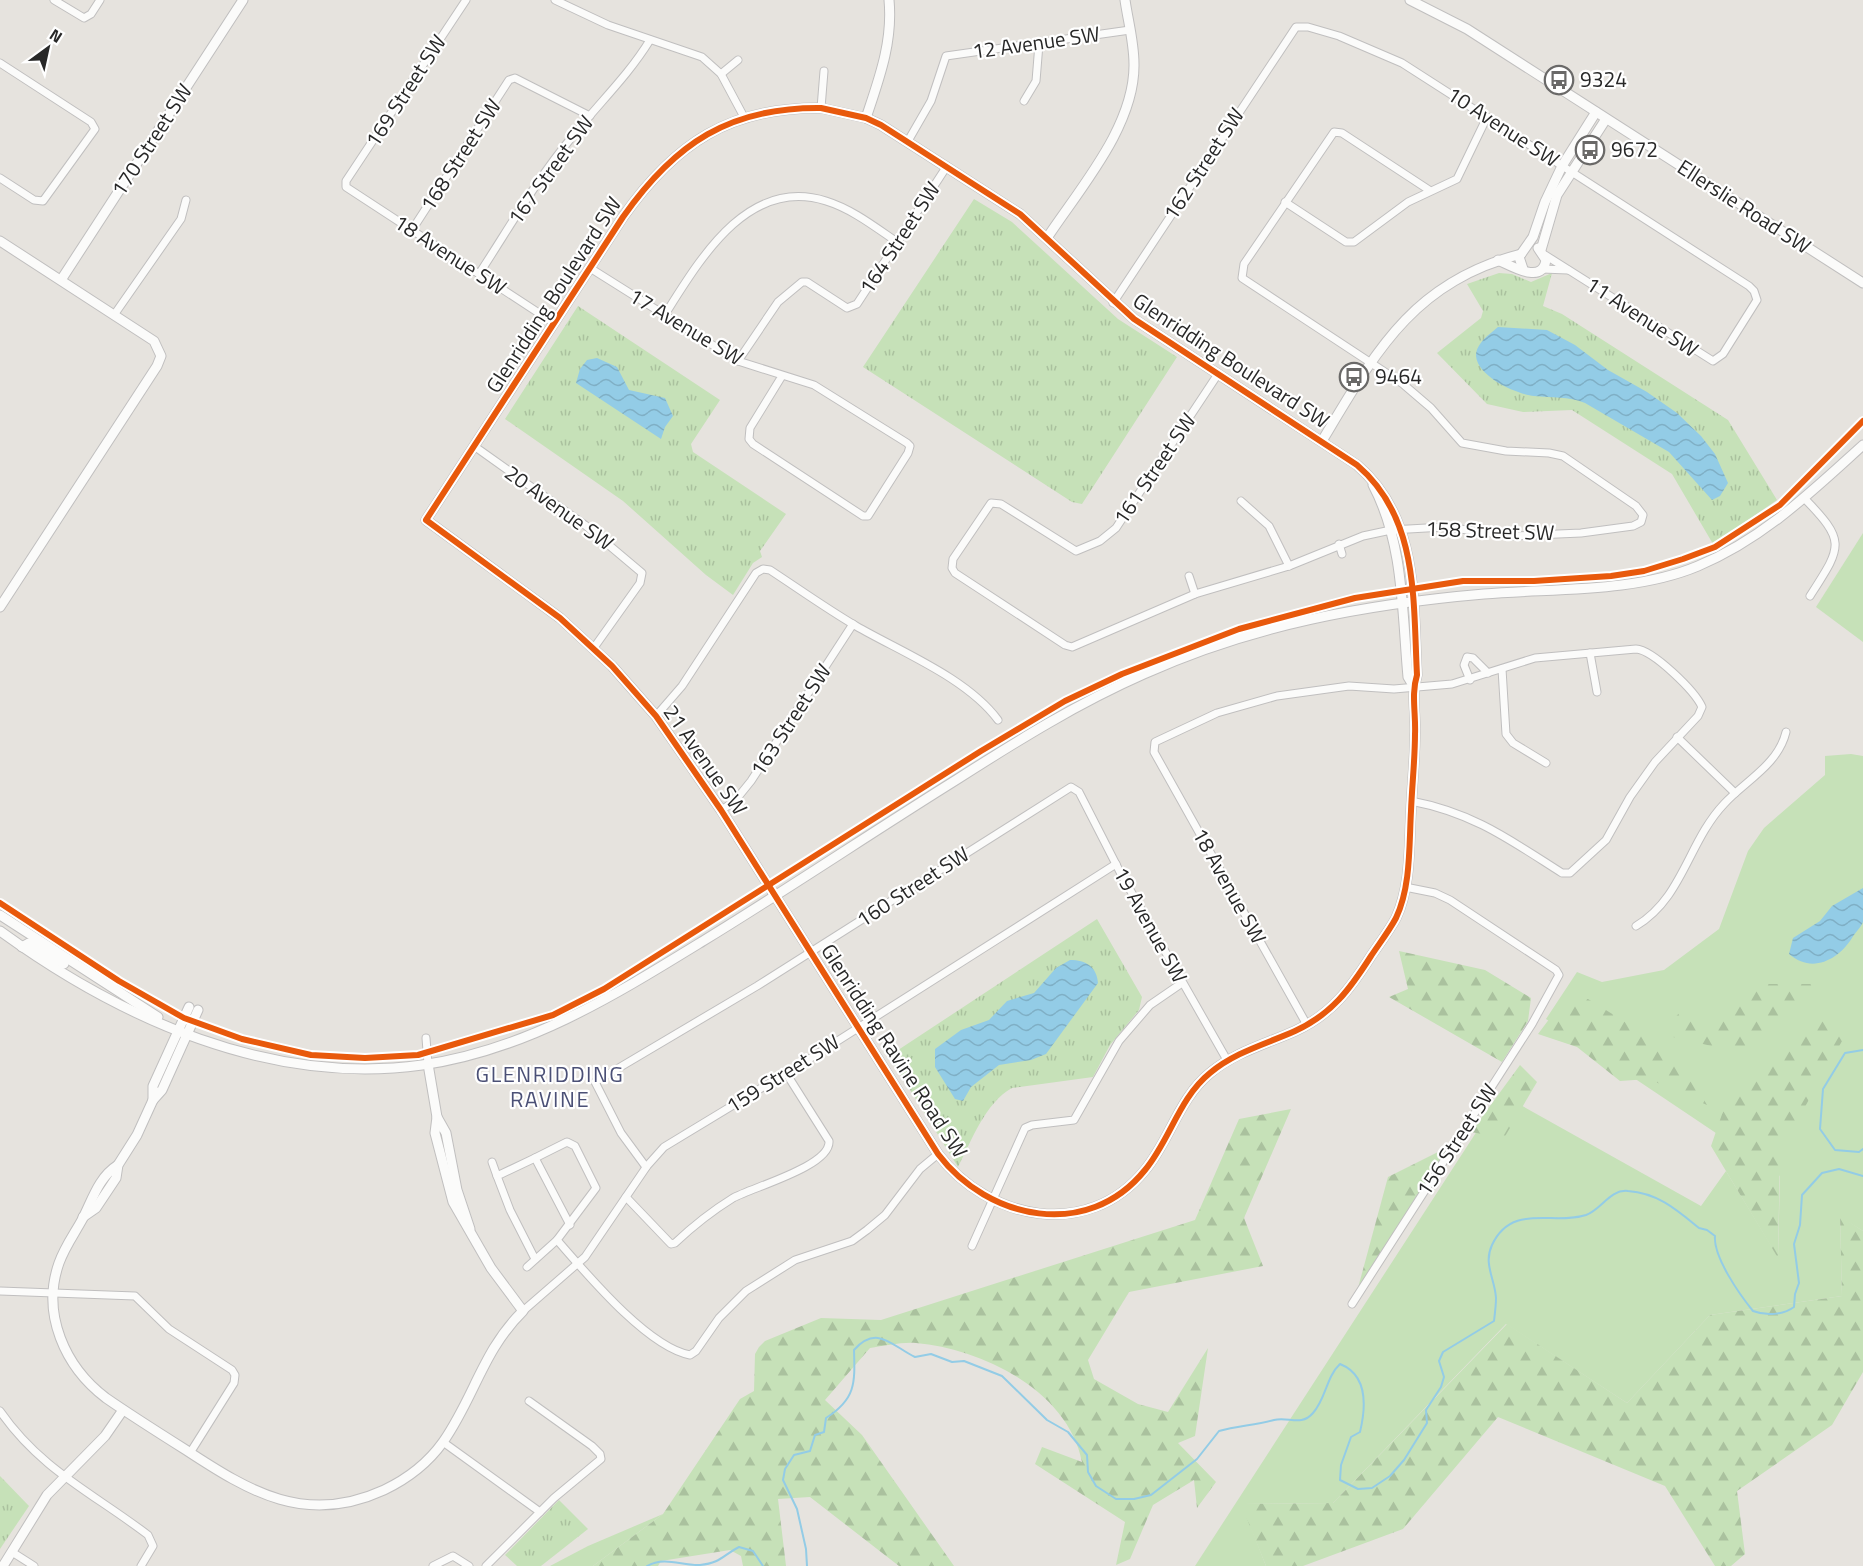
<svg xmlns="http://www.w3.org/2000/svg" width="1863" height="1566" viewBox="0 0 1863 1566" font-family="'Titillium Web',sans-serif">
<defs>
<pattern id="forest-firs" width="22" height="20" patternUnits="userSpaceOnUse" patternTransform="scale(1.5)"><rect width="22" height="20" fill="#c6e1b8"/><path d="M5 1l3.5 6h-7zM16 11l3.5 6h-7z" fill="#aac19e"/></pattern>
<pattern id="park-tufts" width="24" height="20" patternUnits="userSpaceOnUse" patternTransform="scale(1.5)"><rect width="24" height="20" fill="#c6e1b8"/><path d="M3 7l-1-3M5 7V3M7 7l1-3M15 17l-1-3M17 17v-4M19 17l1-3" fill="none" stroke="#aac19e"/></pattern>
<pattern id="water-waves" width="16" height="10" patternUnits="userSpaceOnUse" patternTransform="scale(1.5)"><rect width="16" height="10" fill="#93cce6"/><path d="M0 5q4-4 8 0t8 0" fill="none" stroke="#7fafc5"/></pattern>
</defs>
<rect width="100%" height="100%" fill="#e6e3de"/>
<g fill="#c6e1b8">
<path d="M1863,533V642L1816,607Z"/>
<path d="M1851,754L1863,756V1231L1840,1217L1842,1296L1710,1315L1627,1403L1506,1324L1333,1503L1242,1504L1266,1566H1195L1501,1094L1701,1206L1726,1171L1778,1257L1780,1176L1546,1019L1577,972L1602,982L1664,970L1719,929L1748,851L1764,828L1825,775V756Z"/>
<path d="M663,1514L593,1566H550L588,1546Z"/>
</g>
<g fill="url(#forest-firs)">
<path d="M1399,951L1485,970L1531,998L1528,1021L1502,1062L1389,997L1408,989Z"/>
<path d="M1752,984H1815L1746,1054L1660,1034L1681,1011L1710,1021Z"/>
<path d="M1588,999L1677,1054L1707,1105L1649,1079L1620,1081L1577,1047L1538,1034L1562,1002Z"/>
<path d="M1815,1017L1846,1034L1780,1151L1778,1258L1711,1146L1729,1094Z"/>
<path d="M1520,1065L1537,1082L1504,1138L1471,1132Z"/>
<path d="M1291,1109L1244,1218L1263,1266L1129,1292L1088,1360L1094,1379L1138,1404L1168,1412L1208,1348L1195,1436L1178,1443L1216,1482L1197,1508L1194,1480L1153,1505L1130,1559L1116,1565L1125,1522L1035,1464L1042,1447L1082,1462C1068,1391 983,1349 916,1343C901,1342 884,1346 870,1348L825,1400L862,1435L954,1566H899L810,1497L778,1499L786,1566H743L741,1556L730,1550L661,1561L658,1566H593L663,1514L740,1399L754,1391L755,1354L759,1347L765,1341L821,1318L881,1320L1195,1220L1239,1119Z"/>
<path d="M1450,1146L1358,1288L1388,1177Z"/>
<path d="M1840,1216L1863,1231V1372L1832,1425L1737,1491L1745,1554L1731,1566H1715L1665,1486L1498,1417L1403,1529L1303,1566H1266L1241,1504L1333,1503L1507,1324L1627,1403L1710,1315L1842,1296Z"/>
</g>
<g fill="url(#park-tufts)">
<path d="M974,199L1012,222L1118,319L1177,357L1082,504L1072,502L863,367Z"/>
<path d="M1499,273L1512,274L1531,282L1552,273L1543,306L1562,314L1728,420L1777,500L1713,544L1672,474L1572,410L1523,412L1487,404L1437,353L1481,318L1483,311L1467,284Z"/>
<path d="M578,306L720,400L691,444L693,452L786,514L760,551L762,557L753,563L733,595L706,575L623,501L505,419Z"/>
<path d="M1097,919L1142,997L1139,1010L1110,1045L1093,1077L1012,1088C985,1103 972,1140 958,1167L889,1056Z"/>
<path d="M0,1476L29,1506L0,1549Z"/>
<path d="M559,1500L588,1529L541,1566H517L505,1555Z"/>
</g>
<g fill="url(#water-waves)">
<path d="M1498,327L1547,330L1575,345L1608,370L1647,392L1677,413L1701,436L1715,454L1728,483L1720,496L1712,500L1669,452L1585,403C1568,396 1552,398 1534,396C1516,394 1478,377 1476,356C1476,343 1490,334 1498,327Z"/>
<path d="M597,358L617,367L629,390L665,398L673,416L665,427L661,439L576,383L580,369L587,360Z"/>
<path d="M1863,888C1863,898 1863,913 1863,922C1861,927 1855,933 1852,938C1838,960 1812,974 1789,954L1793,938L1820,921L1832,906Z"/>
<path d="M1070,960C1086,960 1097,967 1098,983L1046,1054L1031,1060L999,1065L971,1087L963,1101L955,1099L935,1067V1049L961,1030L989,1020L1007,1001L1034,993L1056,968Z"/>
</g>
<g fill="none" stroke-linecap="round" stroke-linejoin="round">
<g stroke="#93cce6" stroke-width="2">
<path d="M1863,1050L1845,1053L1823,1089L1820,1129L1835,1150L1859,1152L1863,1149"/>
<path d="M647,1566C665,1556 682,1566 700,1565C721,1563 723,1555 739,1547L753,1551L763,1566"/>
<path d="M807,1566L806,1549L797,1509L783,1480L785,1469L794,1455L810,1451L815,1435L824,1432L826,1418C856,1399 855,1383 854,1350C877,1324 892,1346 915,1357L931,1354L952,1362L964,1361L1002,1376L1047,1420L1068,1432L1087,1455L1088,1472L1096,1486L1116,1499H1134L1151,1495L1197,1459L1219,1431C1238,1426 1256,1425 1274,1420C1288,1416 1301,1427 1313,1413C1326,1399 1326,1377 1340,1364C1368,1375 1366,1407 1360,1432L1351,1437L1341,1465L1340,1480L1358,1489L1372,1488L1390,1476L1404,1460L1427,1423L1426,1410L1441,1387L1444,1377L1439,1361L1443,1352L1494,1321C1495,1313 1496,1305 1496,1298C1495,1279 1483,1264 1492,1245C1512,1202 1554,1226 1586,1215C1602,1209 1610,1189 1628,1191C1658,1193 1677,1210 1699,1228L1707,1230L1715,1236C1713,1257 1740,1295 1753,1311C1766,1316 1783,1315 1794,1307L1795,1294L1799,1283L1794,1244L1800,1225L1802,1195L1822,1173L1839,1169L1863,1176"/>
</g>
<g stroke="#c0bfbf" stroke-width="9">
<g id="street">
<path d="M54,0L84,18L91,14L100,0"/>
<path d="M466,0L346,181V187L554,323"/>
<path d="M555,0L608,25L702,57L721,74L744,117"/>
<path d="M0,63L91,122L95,129L43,201L34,200L0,178"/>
<path d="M721,74L738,60"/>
<path d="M1024,101L1036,81L1039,44"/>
<path d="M821,108L824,71"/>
<path d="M908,141L931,101L946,56L1130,30"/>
<path d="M1285,202L1346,242H1354L1408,202L1457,179L1487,117"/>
<path d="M412,230L509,80L515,78L590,116"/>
<path d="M590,268L738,361L814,385L907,443L910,446L908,453L868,516H863L753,444L749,439L750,428L782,376"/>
<path d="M1542,269L1568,270"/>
<path d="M479,274C509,228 537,179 572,137C598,104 628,76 650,40"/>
<path d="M1113,303L1296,27H1308L1339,36L1402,63L1749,286L1754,291L1757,300L1723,354L1713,361L1545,255"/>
<path d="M114,315L181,219L186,200"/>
<path d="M664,316C699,261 747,176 826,201C852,209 875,227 897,242"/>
<path d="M738,361L778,302L802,282H807L847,308L857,304L947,166"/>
<path d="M1218,374L1116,528L1100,541L1076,551L1001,504L991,503L953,559L952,568L955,573L1065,645L1072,647L1195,594L1289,566L1363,536L1391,530L1444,527L1515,536L1581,533L1633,526L1641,522L1643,515L1636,506L1563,456L1549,453L1506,451L1462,443L1431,408L1403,384L1242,278L1244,264L1334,132L1342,133L1429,190"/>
<path d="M474,446L585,525L642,573L640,583L593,649"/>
<path d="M1804,498C1847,542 1842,546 1810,596"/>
<path d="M1241,501L1269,526L1289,566"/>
<path d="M1339,544L1342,554"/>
<path d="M1189,576L1195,594"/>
<path d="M1590,653L1597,692"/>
<path d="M1502,669L1506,734L1513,743L1546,763"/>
<path d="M1470,680L1464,665L1467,657L1473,658L1488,673"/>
<path d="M656,716L682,686L756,573L763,569L770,570C799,589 827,609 856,626C901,652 967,678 998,720"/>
<path d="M1677,737L1735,793"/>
<path d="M721,810L734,802L751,781L853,624"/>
<path d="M1636,926C1683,898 1688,842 1724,804C1745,781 1778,765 1786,732"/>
<path d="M1307,1025L1154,752L1155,742L1217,713L1277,696L1349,686L1394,689L1452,684L1535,658L1636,649C1653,650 1695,691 1702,707L1698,716L1655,762L1630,797L1606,840L1570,873H1562C1510,840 1474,813 1411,801"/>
<path d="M426,1038L428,1064"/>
<path d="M535,1158L567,1142L575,1146L596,1188L557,1240C586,1273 647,1347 690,1355L696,1351L719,1318L746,1291L795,1260L852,1241L867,1230L885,1215L920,1169L938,1154"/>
<path d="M492,1162L497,1176"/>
<path d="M646,1167L621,1133L595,1082L757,986L1071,787L1079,792L1121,874L1227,1060"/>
<path d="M626,1197L671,1244L675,1243C693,1226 712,1211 733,1198C753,1187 831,1166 829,1141L786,1073"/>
<path d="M972,1246L1025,1128L1032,1125L1074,1120L1119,1041L1150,1005L1182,983"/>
<path d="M535,1259L510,1210L497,1176L535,1158L570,1225"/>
<path d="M527,1267L557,1240"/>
<path d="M0,1291L135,1296L169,1329L232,1370L235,1375L234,1383L190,1453"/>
<path d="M1352,1304L1532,1024L1559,975L1556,970L1450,900L1435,893L1405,887"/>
<path d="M523,1311L585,1257L647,1166L664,1147L806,1061L1116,864"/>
<path d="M0,1411C41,1470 93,1493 148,1535L153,1546L141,1566"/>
<path d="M443,1442L540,1512"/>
<path d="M12,1552L34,1566"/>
<path d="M433,1566L453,1556L469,1566"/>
<path d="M486,1566L554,1498L601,1459L600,1454L592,1446L529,1401"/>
</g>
</g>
<g stroke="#c0bfbf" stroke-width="11">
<g id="secondary">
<path d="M1410,0L1467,29L1863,283"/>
<path d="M821,108L866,118L881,125L1020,214L1134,319L1357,465C1419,518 1413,600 1417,675C1411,694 1416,714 1415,734C1415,759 1412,785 1411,811C1409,846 1411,886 1396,918C1389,931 1379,944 1371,956C1350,989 1332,1014 1295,1031C1266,1044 1235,1052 1210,1073C1179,1098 1170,1140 1145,1170C1088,1241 988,1220 938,1154L721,810L656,716L612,666L560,618L426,520L623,217C675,143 730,107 821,108Z"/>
<path d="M866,118C879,79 893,42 889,0"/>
<path d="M1047,238C1080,188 1135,126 1134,64C1134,42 1128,21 1125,0"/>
<path d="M0,241L154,341L161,356L157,366L0,607"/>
<path d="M1541,250L1557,195L1606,119"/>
<path d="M1498,260C1512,266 1542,285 1546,260L1538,248"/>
<path d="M1523,269L1519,257L1533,237L1545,202L1562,166L1596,112"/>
<path d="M61,280L243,0"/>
<path d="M1322,441C1376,351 1413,282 1521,254"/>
<path d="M1373,485C1404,543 1402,613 1408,677L1414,687"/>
<path d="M0,915L158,1017"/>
<path d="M0,931C121,1019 270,1086 422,1065C527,1050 615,995 703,941C788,889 871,833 956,780C1017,741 1078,703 1144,674C1252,625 1367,604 1484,594C1552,588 1634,593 1698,566C1763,539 1811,492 1863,445"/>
<path d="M22,947L29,943L64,964"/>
<path d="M189,1007L153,1086V1100L162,1090L198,1010"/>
<path d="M437,1117L446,1133L457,1190L470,1229"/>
<path d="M118,1165C99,1177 93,1198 83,1218C75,1233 65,1246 59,1263C41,1314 65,1367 106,1398C132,1416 159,1433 186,1450C250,1492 306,1526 384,1490C407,1479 428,1463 443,1442C474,1398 483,1350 523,1311L491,1268L453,1202L435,1133L437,1117L428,1064"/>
<path d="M83,1217L96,1208L116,1178L118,1165L137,1135L153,1100"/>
<path d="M3,1566L47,1495L105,1436L123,1410"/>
</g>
</g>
<use href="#street" stroke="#fbfbfa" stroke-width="7"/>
<use href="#secondary" stroke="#fbfbfa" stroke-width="9"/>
<g stroke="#fff" stroke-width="10">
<g id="cycleway">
<path d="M821,108L866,118L881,125L1020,214L1134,319L1357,465C1419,518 1413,600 1417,675C1411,694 1416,714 1415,734C1415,759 1412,785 1411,811C1409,846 1411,886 1396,918C1389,931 1379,944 1371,956C1350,989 1332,1014 1295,1031C1266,1044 1235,1052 1210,1073C1179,1098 1170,1140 1145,1170C1088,1241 988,1220 938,1154L721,810L656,716L612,666L560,618L426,520L623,217C675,143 730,107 821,108Z"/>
<path d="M0,903L119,981L184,1018L242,1039L311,1055L365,1058L418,1055L553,1015L604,989L981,751L1065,701L1122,674L1239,629L1355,598L1463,581H1534L1611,576L1644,571L1683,559L1715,547L1780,505L1863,421"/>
</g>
</g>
<use href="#cycleway" stroke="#e8590c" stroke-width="6"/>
</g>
<defs>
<g id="bus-ring" transform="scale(1.5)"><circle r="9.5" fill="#fff" stroke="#6a6968" stroke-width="1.5"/><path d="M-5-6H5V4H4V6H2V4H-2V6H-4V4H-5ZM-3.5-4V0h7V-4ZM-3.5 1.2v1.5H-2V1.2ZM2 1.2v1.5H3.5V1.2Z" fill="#6a6968"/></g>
</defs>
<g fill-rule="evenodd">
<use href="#bus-ring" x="1559" y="80"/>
<use href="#bus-ring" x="1590" y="150"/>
<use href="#bus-ring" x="1354" y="377"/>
</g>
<g text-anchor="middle" stroke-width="4.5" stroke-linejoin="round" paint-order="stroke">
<g font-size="21" fill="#282828" stroke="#fff">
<text transform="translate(1036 43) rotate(-8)" y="7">12 Avenue SW</text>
<text transform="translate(406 91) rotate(-57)" y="7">169 Street SW</text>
<text transform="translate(1503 127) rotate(33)" y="7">10 Avenue SW</text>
<text transform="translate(152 140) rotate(-57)" y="7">170 Street SW</text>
<text transform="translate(461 155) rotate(-57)" y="7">168 Street SW</text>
<text transform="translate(1204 164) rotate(-57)" y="7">162 Street SW</text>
<text transform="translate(551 170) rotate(-54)" y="7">167 Street SW</text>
<text transform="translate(1744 207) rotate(33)" y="7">Ellerslie Road SW</text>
<text transform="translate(900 238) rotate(-57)" y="7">164 Street SW</text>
<text transform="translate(450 255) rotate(33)" y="7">18 Avenue SW</text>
<text transform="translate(554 295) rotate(-57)" y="7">Glenridding Boulevard SW</text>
<text transform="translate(1642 317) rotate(33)" y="7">11 Avenue SW</text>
<text transform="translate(686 327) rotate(31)" y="7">17 Avenue SW</text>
<text transform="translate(1231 361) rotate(33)" y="7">Glenridding Boulevard SW</text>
<text transform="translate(1155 469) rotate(-56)" y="7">161 Street SW</text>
<text transform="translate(559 508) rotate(36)" y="7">20 Avenue SW</text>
<text transform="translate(1490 531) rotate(2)" y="7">158 Street SW</text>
<text transform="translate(791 720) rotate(-57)" y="7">163 Street SW</text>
<text transform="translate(705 760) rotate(55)" y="7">21 Avenue SW</text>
<text transform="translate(1229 886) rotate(61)" y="7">18 Avenue SW</text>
<text transform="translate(913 887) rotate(-33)" y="7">160 Street SW</text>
<text transform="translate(1150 925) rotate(61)" y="7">19 Avenue SW</text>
<text transform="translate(894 1051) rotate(57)" y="7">Glenridding Ravine Road SW</text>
<text transform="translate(783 1074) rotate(-32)" y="7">159 Street SW</text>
<text transform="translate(1457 1140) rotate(-57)" y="7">156 Street SW</text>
</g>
<g font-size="21" fill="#282828" stroke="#fff" text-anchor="start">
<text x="1580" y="87">9324</text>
<text x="1611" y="157">9672</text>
<text x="1375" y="384">9464</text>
</g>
<g font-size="22" letter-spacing="1.5" fill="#4b5076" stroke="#fff">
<text x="550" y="1082">GLENRIDDING<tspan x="550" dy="25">RAVINE</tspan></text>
</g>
</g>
<g transform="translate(48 48) rotate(33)" stroke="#ffffff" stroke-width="4.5" paint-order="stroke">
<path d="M0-4.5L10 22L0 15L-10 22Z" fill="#282828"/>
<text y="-9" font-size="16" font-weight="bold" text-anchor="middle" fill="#282828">N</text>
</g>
</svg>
